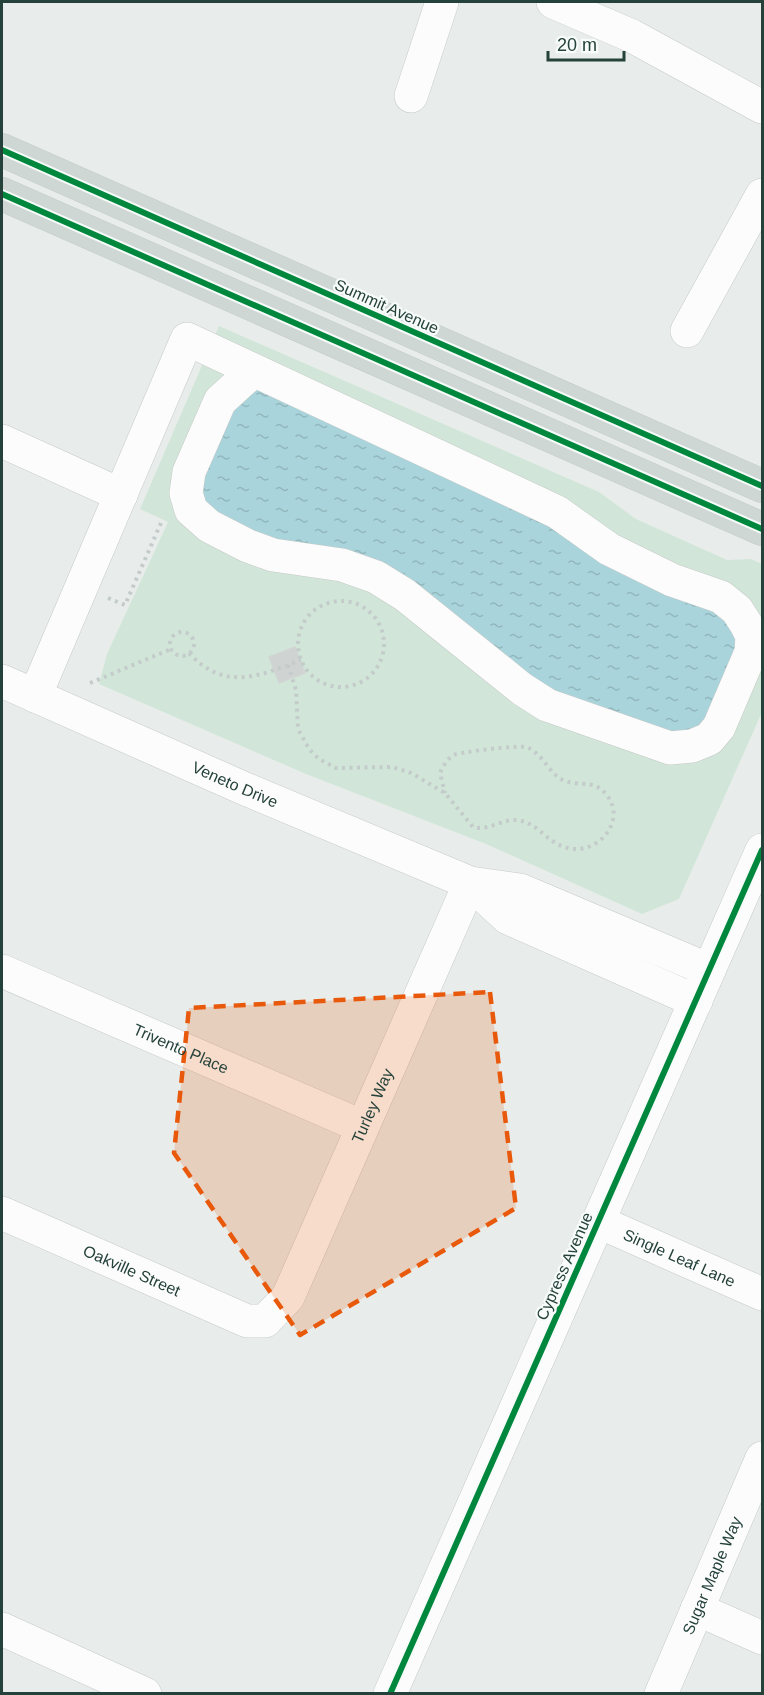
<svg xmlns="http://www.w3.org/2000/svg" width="764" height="1695" viewBox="0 0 764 1695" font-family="Helvetica,sans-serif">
<defs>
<pattern id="water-ripples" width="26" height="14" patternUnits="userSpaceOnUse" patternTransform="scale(1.5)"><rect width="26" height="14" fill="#a9d4db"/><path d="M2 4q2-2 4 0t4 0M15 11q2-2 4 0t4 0" fill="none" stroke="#91b7bd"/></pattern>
</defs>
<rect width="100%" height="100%" fill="#e8edeb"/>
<path fill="#d1e6d8" d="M219,326L599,492L636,519L727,560L751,559L762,564V712L679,899L642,914L486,844L306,774L99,684L107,654L168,522L140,509Z"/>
<path fill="url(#water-ripples)" d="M256,390L272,392L711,600L745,640L714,719L689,737L578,708L298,550L204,509L198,476L228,404Z"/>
<path fill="#cfd4d2" stroke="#d1d6d4" stroke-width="1.5" d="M295,647L305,673L279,683L269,657Z"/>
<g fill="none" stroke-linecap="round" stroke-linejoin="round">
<g stroke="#c5cac8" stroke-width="34">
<g id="minor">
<path d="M553,2L632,36L762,107"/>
<path d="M411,96L442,2"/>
<path d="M687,331L762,195"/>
<path d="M2,441L121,495"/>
<path id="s1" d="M2,681L243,788L470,883L520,890L709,970"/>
<path d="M35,696L187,339L557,512L609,549L672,580L721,597L737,610L746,624L752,636L751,652L719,727L709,739L692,746L670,748L547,705L522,689L405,595L376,577L342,565L273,555L248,546L209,526L191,510L186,493L189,472L220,401L253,371"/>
<path d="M470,883L508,918L696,1001"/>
<path id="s2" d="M2,971L361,1126"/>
<path id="s3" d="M2,1213L247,1321H265L288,1297L470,883"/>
<path id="s4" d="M599,1222L762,1294"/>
<path d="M697,1609L762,1638"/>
<path d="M2,1629L145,1694"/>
<path d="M390,1694L762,850"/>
<path id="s5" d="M661,1694L762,1458"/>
</g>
</g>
<g stroke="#c3ccc9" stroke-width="34">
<g id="major">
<path d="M2,150L762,486"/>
<path d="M2,194L762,529"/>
</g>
</g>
<g stroke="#c3ccca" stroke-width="4" stroke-dasharray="3 4.5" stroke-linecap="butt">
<path d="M108,598L125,605L161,523"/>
<circle cx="341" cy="644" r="43"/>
<circle cx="182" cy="644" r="12"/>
<path d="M189,653C225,692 259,676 301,660"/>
<path d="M288,665L296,690L298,729L309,749L319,759L336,768L392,767L411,773L445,793L473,827C490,832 504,816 522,821C541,826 549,846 573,849C603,851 627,817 605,793C593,779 578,787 563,780C548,773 543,753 526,747C519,745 459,752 454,755C447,759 443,766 440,773L445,793"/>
<path d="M90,683L171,649"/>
</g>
<use href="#minor" stroke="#fcfcfc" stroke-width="33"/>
<use href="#major" stroke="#cfd7d5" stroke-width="33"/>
<g stroke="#f7fbf9" stroke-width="10">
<g id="cycleway">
<path d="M2,150L762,486"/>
<path d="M2,194L762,529"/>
<path d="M390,1694L762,850"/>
</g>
</g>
<use href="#cycleway" stroke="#00873e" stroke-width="6"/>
</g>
<path fill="#e8590c" fill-opacity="0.2" stroke="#e8590c" stroke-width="4.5" stroke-dasharray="12 8" stroke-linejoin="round" d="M490,992L516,1208L300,1335L174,1153L189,1008Z"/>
<g text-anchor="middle" stroke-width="4.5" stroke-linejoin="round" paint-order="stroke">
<g font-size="16" fill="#24423a" stroke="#f7fbf9">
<text transform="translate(387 306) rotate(24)" y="6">Summit Avenue</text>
<text dy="6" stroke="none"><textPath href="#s1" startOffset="255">Veneto Drive</textPath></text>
<text dy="6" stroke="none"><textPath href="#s2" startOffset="195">Trivento Place</textPath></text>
<text dy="6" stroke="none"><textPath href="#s3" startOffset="528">Turley Way</textPath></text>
<text dy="6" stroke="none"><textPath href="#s4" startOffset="88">Single Leaf Lane</textPath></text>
<text transform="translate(564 1266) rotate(-66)" y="6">Cypress Avenue</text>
<text dy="6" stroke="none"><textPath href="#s3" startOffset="142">Oakville Street</textPath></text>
<text dy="6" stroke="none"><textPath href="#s5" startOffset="129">Sugar Maple Way</textPath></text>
</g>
</g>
<rect width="764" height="1695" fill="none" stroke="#24423a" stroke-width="6"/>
<path d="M548 51v9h76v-9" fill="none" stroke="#24423a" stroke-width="3"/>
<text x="557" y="51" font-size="18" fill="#24423a" stroke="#f7fbf9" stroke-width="4.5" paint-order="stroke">20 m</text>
</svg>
